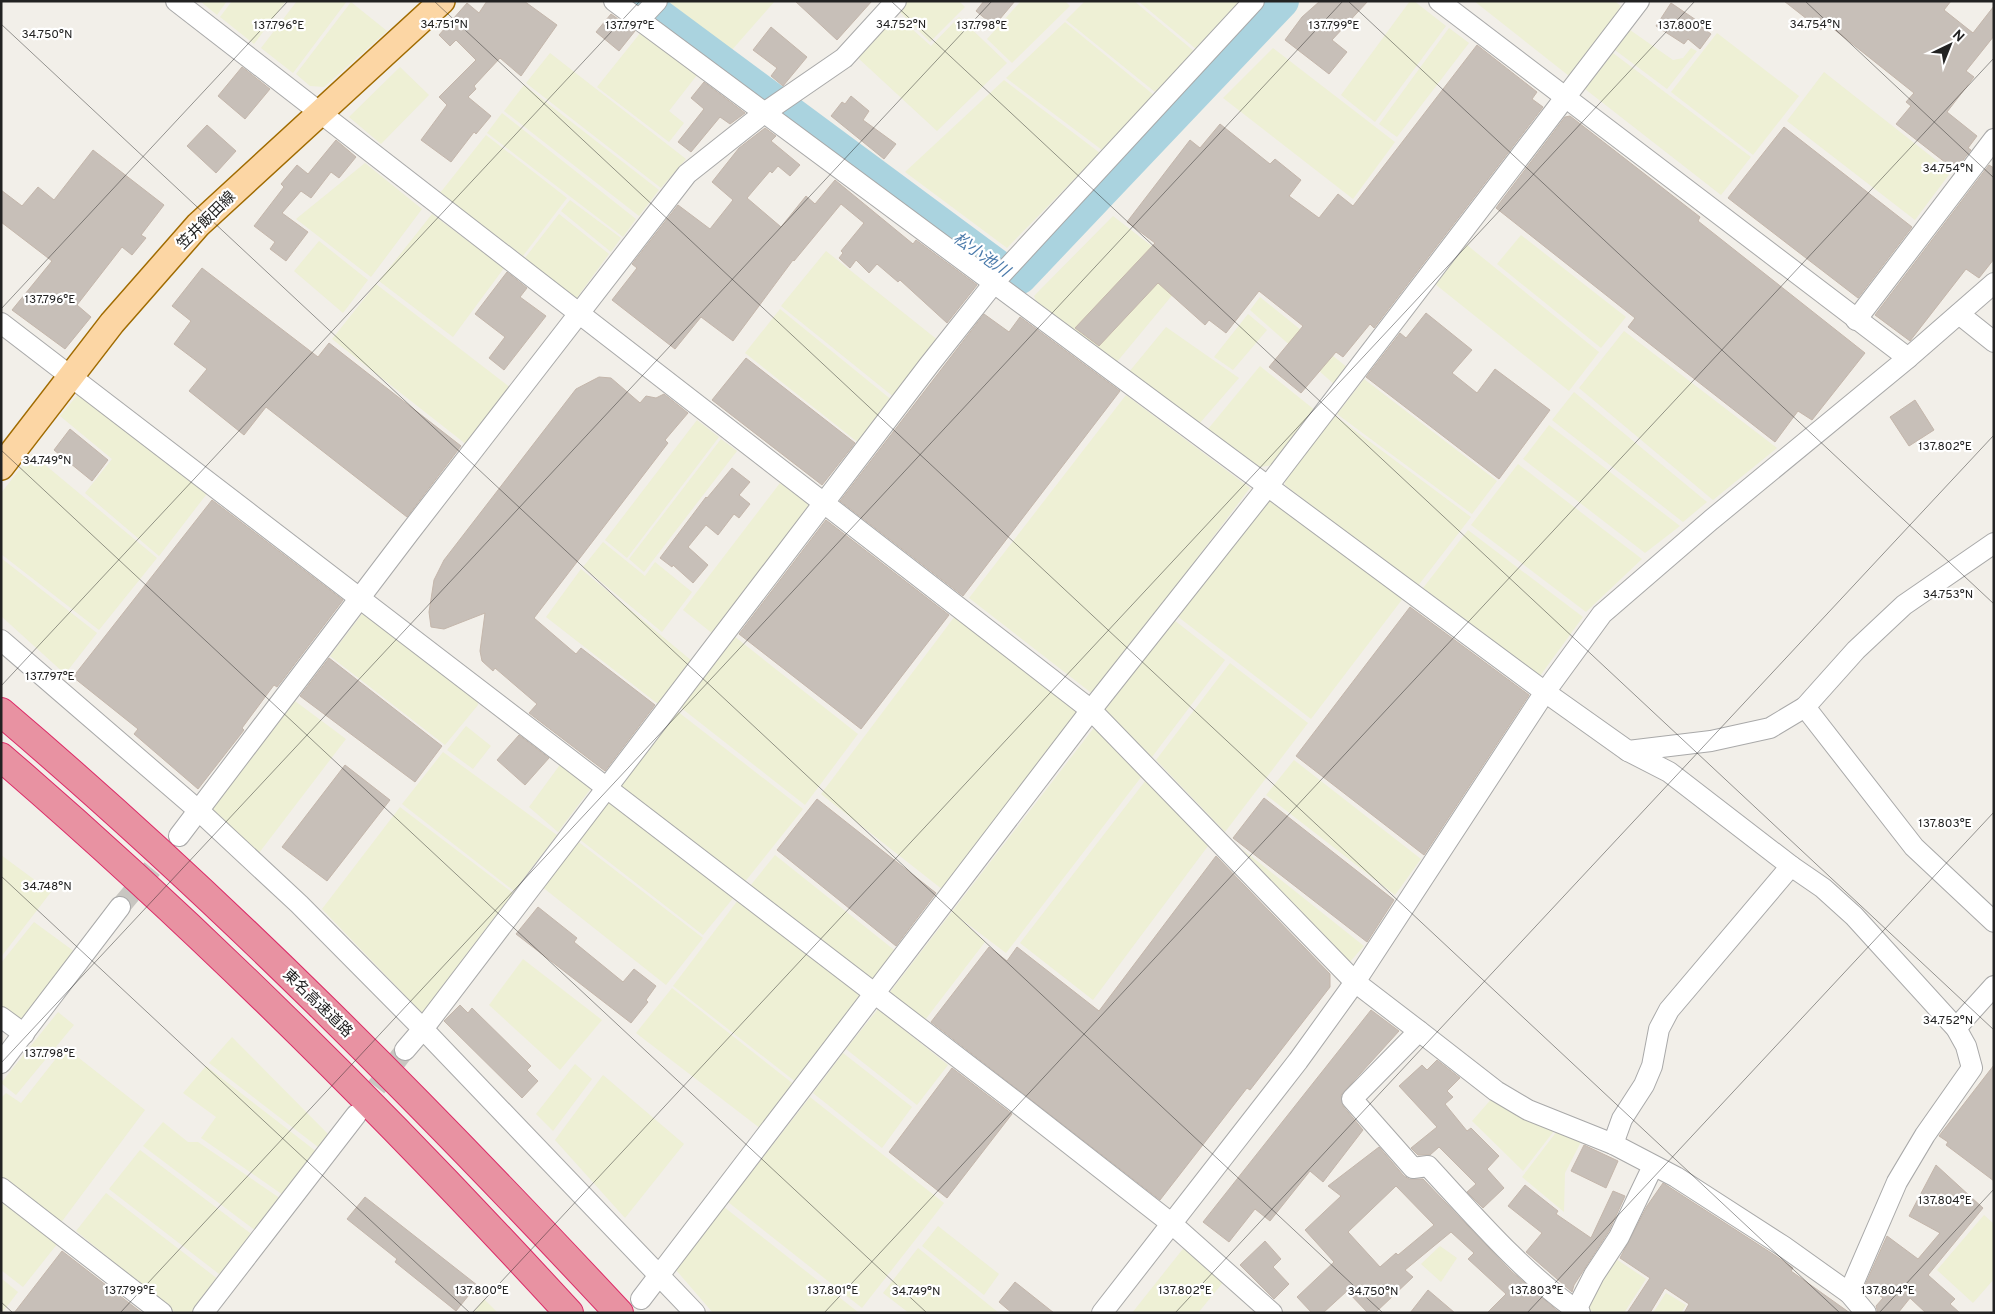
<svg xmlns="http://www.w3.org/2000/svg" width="1995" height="1314" viewBox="0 0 1995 1314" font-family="Overpass,'Noto Sans JP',sans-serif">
<rect width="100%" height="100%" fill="#f2efe9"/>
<g fill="#eef0d5">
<path d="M200,1H227L217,15Z"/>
<path d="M232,1H286L254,44L220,17Z"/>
<path d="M297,1H347L293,73L261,48Z"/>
<path d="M668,1H775L731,51Z"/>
<path d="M908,1H959L965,7L930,42L899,11Z"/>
<path d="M1021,1H1065L1070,6L1012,63L987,39Z"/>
<path d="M1085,1H1134L1195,52L1155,92L1066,20Z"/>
<path d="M1138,1H1241L1196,49Z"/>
<path d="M1410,1H1414L1446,26L1375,122L1341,95Z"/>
<path d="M1474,1H1615L1622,7L1569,76Z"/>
<path d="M351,2L387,31L324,87L310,86L296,74Z"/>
<path d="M959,17L1007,63L937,131L857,57L890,21H903L931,46Z"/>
<path d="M1065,22L1155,96L1102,150L1006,78Z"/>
<path d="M1449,28L1469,43L1397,137L1379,124Z"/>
<path d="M1630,30L1673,60L1683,58L1691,48L1697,51L1667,89L1615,50Z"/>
<path d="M641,32L697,75L669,111L684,123L669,142L597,87Z"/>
<path d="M1717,33L1799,96L1753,155L1671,92Z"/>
<path d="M1273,48L1395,142L1353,199L1223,98Z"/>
<path d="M550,53L686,159L661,188L526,83Z"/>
<path d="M1613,53L1751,157L1721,195L1585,89Z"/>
<path d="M400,67L429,95L381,144L349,117Z"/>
<path d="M1824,72L1951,172L1915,220L1787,121Z"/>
<path d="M1004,80L1100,153L1007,248L905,172Z"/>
<path d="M524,85L659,190L639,216L504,111Z"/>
<path d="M502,113L636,219L623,237L487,133Z"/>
<path d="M486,135L567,198L523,256L440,193Z"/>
<path d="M365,163L422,209L371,277L296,219Z"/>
<path d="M570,200L621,238L611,252L561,211Z"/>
<path d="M432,214L504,268L453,337L379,281Z"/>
<path d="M559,214L609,254L576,299L525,258Z"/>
<path d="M1113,216L1189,275L1116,363L1037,304L1034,296Z"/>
<path d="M1521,235L1626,317L1601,348L1497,264Z"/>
<path d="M319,241L368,280L343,313L294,271Z"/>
<path d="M1467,245L1599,352L1569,391L1435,284Z"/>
<path d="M826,251L939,341L895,398L781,306Z"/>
<path d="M376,284L511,388L467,445L332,339Z"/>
<path d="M1260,297L1348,368L1335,385L1250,310Z"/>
<path d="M780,309L893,401L860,444L745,353Z"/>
<path d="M1248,314L1267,330L1233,370L1214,357Z"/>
<path d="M1166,327L1239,378L1199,424L1129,372Z"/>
<path d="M1624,331L1777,448L1713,500L1579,388Z"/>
<path d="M1260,366L1316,411L1273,465L1260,467L1208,429Z"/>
<path d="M1364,379L1497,481L1472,514L1337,414Z"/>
<path d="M80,392L209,491L159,556L85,493L112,459L60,416Z"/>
<path d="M1574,392L1707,502L1683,522L1552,420Z"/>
<path d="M1126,395L1250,488L1094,695L969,598Z"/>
<path d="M1334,415L1471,517L1417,587L1285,485V478Z"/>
<path d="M697,420L719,437L627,558L605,540Z"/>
<path d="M1549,425L1680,526L1645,553L1523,459Z"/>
<path d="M721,439L737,451L644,572L629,559Z"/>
<path d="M32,454L157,558L99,630L1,554V493Z"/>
<path d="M1518,464L1642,559L1586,612L1471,525Z"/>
<path d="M780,483L811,506L713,634L683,610Z"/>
<path d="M1271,496L1404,597L1311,719L1177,616Z"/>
<path d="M1468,530L1583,617L1540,676L1423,588Z"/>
<path d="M603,542L645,576L655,562L692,592L662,632L583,567Z"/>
<path d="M1,558L97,633L65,674L1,616Z"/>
<path d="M581,569L692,661L658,704L546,617Z"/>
<path d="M365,610L477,697L478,705L445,745L330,656Z"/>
<path d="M955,616L1078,711L943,890L821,794Z"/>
<path d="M1174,620L1225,660L1152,757L1105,710Z"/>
<path d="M734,636L858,734L805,805L680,707Z"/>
<path d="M1230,663L1308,723L1225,832L1156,760Z"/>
<path d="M295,701L346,739L259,853L212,809Z"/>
<path d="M677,711L803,809L744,883L620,787Z"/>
<path d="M1096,725L1142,776L1006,953L957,916L985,942L925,1020L890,992Z"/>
<path d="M466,726L491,746L473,769L447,750Z"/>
<path d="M443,752L557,835L514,891L402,804Z"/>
<path d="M1294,760L1421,859L1395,895L1266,795Z"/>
<path d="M562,762L592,787L558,832L529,807Z"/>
<path d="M1146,780L1208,846L1093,1000L1020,943Z"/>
<path d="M609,800L734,897L703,935L578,838Z"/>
<path d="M400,807L513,893L422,1013L322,909Z"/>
<path d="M576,840L703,938L666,985L541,886Z"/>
<path d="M1242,849L1364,946L1348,964Z"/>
<path d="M1,855L51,892L1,957Z"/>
<path d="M775,855L898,953L875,984L750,886Z"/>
<path d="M738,900L861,993V1002L797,1083L673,986Z"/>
<path d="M34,922L75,952L21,1024L1,1008V963Z"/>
<path d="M523,959L602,1020L560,1070L489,1005Z"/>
<path d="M672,988L796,1086L761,1129L636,1033Z"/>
<path d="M878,1009L948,1065L917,1105L846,1049Z"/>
<path d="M58,1012L74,1025L16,1095L1,1083Z"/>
<path d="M232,1037L328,1134L318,1147L209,1063Z"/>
<path d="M65,1047L145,1110L60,1224L1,1179V1098L6,1093L21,1103Z"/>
<path d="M843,1053L912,1107L882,1148L813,1093Z"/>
<path d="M575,1064L592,1079L553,1131L536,1114Z"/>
<path d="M206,1066L317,1152L283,1195L201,1138L216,1117L183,1093Z"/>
<path d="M603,1075L684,1144L625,1218L555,1140Z"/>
<path d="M1494,1096L1554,1131L1523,1171L1472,1121Z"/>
<path d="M810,1097L944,1203L862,1308L728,1202Z"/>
<path d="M163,1122L188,1142H198L281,1199L256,1231L143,1146Z"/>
<path d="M1557,1131L1582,1140L1565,1173L1564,1212L1522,1177Z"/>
<path d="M140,1150L254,1236L223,1277L109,1189Z"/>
<path d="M106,1193L219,1280L192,1313H176L76,1231Z"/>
<path d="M1,1199L58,1243L23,1287L1,1270Z"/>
<path d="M724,1207L858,1312L713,1313L676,1270Z"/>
<path d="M1984,1215L1994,1224V1279L1973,1303L1937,1270Z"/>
<path d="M938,1226L999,1274L984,1295L922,1246Z"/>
<path d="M1186,1245L1225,1280L1198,1313H1132Z"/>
<path d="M1440,1246L1457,1258L1441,1282L1421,1264Z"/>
<path d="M918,1248L999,1313H909L883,1293Z"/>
<path d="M1613,1257L1646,1279L1624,1313H1595L1589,1309L1588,1297Z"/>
<path d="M1,1278L18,1292L2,1313H1Z"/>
<path d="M1666,1293L1686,1305L1681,1313H1653Z"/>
<path d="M484,1299L498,1313H473Z"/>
</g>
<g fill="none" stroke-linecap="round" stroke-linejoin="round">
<path stroke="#aad3df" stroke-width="34" d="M639,1L990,261L1012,277H1020L1282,1"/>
</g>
<g fill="#c7bfb8" stroke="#c4b6ab" fill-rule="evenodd">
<path d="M487,1H524L557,25L521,76L500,58L474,86L476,89L468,97L491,116L476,134L474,132L451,162L421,140L447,105L439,97L476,60L456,40L450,46L439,35L467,3L479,13Z"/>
<path d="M795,1H872L837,40Z"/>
<path d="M984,1H1015L994,26L976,11Z"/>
<path d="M1320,1H1368L1332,40L1347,52L1329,74L1285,40L1302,17Z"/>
<path d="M1784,1H1951L1944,10L1973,33L1994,6V36L1966,71L1974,77L1947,112L1977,136L1968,148L1971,150L1955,170L1896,124L1911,106L1906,102L1914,93L1826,23L1821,30Z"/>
<path d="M1671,3L1699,22L1698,24L1711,34L1700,49L1688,39L1684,44L1656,26Z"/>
<path d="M611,14L635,31L619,51L596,32Z"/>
<path d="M771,27L807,57L783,86L771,76L777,68L753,50Z"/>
<path d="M1477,45L1537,92L1532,99L1543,107L1374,328L1370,324L1343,357L1336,352L1301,393L1269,367L1303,326L1259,291L1226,333L1209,320L1205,325L1158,283L1099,346L1075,328L1155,243L1127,222L1190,140L1200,148L1220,124L1270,164L1275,159L1301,180L1289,196L1319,218L1338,194L1353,206Z"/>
<path d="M242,67L270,89L245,119L218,96Z"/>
<path d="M704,82L745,113L730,124L720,117L691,152L678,142L704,109L691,98Z"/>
<path d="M851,96L869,111L863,120L896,144L884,159L831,116L842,102L845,104Z"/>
<path d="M1570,116L1700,217L1698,221L1865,353L1812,420L1798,411L1775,442L1628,327L1635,318L1496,208L1565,117Z"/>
<path d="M207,125L236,151L216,173L187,146Z"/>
<path d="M1784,127L1912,227L1858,298L1728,198Z"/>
<path d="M765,128L776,136L771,141L800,165L790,176L778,166L772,173L770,171L747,198L781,227L806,196L815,204L835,180L913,244L916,240L977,285L947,323L900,280L898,282L877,264L869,273L856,260L850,268L839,258L843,253L841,251L864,223L841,204L794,261L793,260L733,341L701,317L675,349L612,300L637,268L632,264L678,205L710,229L733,200L712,182L739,148Z"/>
<path d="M336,140L356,157L339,178L331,172L311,198L301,191L282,213L308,232L286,261L270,249L275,242L254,226L284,187L281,184L297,165L308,174Z"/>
<path d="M93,150L164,205L141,235L146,238L132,255L122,247L77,305L91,317L65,349L12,310L52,261L1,222V190L22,206L38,187L54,200Z"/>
<path d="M1989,165L1994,168V259L1979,278L1966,269L1910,341L1875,315Z"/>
<path d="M202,268L318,357L329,343L461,446L407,517L266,407L244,435L189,391L207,369L174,344L191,321L172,306Z"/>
<path d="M507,272L527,288L520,297L546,316L504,370L489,358L505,337L475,314Z"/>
<path d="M1426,313L1472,350L1452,373L1477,393L1495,369L1550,410L1499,479L1366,377L1400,333L1406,338Z"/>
<path d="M984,314L1009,332L1020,317L1120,391L963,596L840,501Z"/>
<path d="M746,358L855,443L822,485L712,400Z"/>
<path d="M599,377L611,378L640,403L646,396L656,398L664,394L688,413L665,440L668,443L534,618L576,654L581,648L655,705L605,771L529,713L537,704L495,668L493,671L482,661L480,651L485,613L444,629L431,627L429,612L434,580L444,560L576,389Z"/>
<path d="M1915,400L1934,430L1909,446L1890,417Z"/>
<path d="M70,429L108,460L92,481L54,450Z"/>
<path d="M732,468L750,482L739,495L750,504L739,518L734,514L718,535L706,525L688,547L708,565L693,583L673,565L672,567L660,558L706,497L707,498Z"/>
<path d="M212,500L343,600L281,682L277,687L274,685L242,728L244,730L198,789L134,734L138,729L73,677Z"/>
<path d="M826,520L949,615L861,729L739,634Z"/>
<path d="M1410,607L1529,695L1424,855L1296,756Z"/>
<path d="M329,658L442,746L415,782L300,696Z"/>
<path d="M519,735L549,758L525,785L497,760Z"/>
<path d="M345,765L390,800L327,881L282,847Z"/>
<path d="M1264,798L1394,900L1367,942L1233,838Z"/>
<path d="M817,799L936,893L896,946L777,850Z"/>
<path d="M1216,856L1330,974V987L1250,1090L1247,1088L1160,1200L931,1022L989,947L1007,961L1017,947L1099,1011Z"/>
<path d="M538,907L577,938L574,942L623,982L634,969L656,986L646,1000L648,1002L631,1023L516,934Z"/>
<path d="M460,1005L468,1013L472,1008L531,1066L527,1070L538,1081L522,1098L444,1021Z"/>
<path d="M1371,1010L1399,1031L1341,1095L1343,1106L1363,1130L1323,1182L1310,1171L1270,1221L1255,1209L1229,1242L1203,1222Z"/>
<path d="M1437,1060L1460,1078L1447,1091L1453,1097L1445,1104L1467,1131L1471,1128L1499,1156L1487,1169L1504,1188L1483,1208L1467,1192L1476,1184L1439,1147L1430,1155H1418L1411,1148L1437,1127L1399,1086L1422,1065L1427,1070Z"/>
<path d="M1994,1065V1181L1946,1145L1948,1142L1939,1136Z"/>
<path d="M952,1068L1012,1114L947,1198L889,1152Z"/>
<path d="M1584,1145L1618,1161L1606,1188L1571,1171Z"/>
<path d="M1379,1147L1404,1176L1409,1179H1423L1511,1271L1560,1313H1487L1506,1294L1468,1259L1474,1253L1451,1232L1405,1270L1413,1277L1375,1313H1368L1347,1291L1323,1313H1312L1297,1297L1334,1262L1305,1230L1341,1196L1328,1186ZM1396,1186L1434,1225L1398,1255L1396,1253L1380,1267L1348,1232Z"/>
<path d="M1936,1165L1983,1208L1928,1275L1955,1299L1950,1304L1960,1313H1926L1910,1298L1898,1313H1878L1876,1306L1883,1298L1865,1285L1887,1236L1918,1259L1940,1233L1909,1216Z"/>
<path d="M1663,1183L1776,1256L1793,1268L1791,1271L1850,1313H1684L1689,1304L1665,1288L1650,1313H1627L1650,1278L1620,1258L1647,1206Z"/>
<path d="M1525,1185L1558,1211L1556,1214L1591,1238L1613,1191L1625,1196L1609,1231L1574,1285L1572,1292L1526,1252L1542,1233L1508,1206Z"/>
<path d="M365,1197L477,1285L456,1311L395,1262L397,1259L347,1219Z"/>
<path d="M1265,1241L1281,1259L1273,1267L1289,1284L1274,1299L1240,1265Z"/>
<path d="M62,1251L142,1313H14Z"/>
<path d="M1015,1282L1054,1313H1012L999,1302Z"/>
<path d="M1428,1290L1455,1313H1410Z"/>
</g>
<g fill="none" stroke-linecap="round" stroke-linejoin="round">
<g stroke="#c8c6c1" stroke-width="20" stroke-dasharray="20 10" stroke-linecap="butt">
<path d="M120,907L172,845"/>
<path d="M358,1111L405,1050"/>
</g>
<g stroke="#a9a9a9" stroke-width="22">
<g id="minor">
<path d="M176,1L1091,710L1355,982L1419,1031L1496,1091L1528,1110L1613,1144L1676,1177L1783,1246L1849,1293L1866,1313"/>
<path d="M614,1L1545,692L1628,751L1711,741L1770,728L1805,707L1856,650L1904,605L1994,543"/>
<path d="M1439,1L1908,358"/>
<path d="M639,20L657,1"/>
<path d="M1959,314L1994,342"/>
<path d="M1856,320L1994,139"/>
<path d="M1,323L1016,1102L1172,1224L1272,1313"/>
<path d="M1,640L198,810L299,904L423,1029L695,1313"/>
<path d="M1805,707L1914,847L1994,922"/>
<path d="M1628,751L1669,772L1791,866L1823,888L1854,916L1956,1028L1966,1046L1972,1068L1925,1135L1897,1182L1849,1293"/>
<path d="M179,836L409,533L687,174L764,113L844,58L896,1"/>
<path d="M1,1017L24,1034"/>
<path d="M1956,1028L1994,986"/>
<path d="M1419,1031L1352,1099L1413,1168L1428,1166C1476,1218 1522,1272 1580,1313"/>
<path d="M405,1050L423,1029L929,365L998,278L1254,1"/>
<path d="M1,1063L120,907"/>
<path d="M1613,1144L1622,1119L1644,1085L1652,1066L1659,1029L1669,1010L1791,866"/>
<path d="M1,1188L162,1313"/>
<path d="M641,1299L1091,710L1268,486L1639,1"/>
<path d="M1576,1310L1594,1275L1619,1237L1653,1166"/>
<path d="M203,1313L356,1115"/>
<path d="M1102,1313L1298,1061L1355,982L1545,692L1602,614L1711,520L1908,358L1994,283"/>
</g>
</g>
<g stroke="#a06b00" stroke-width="28">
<path id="major" d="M1,467L112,323L198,225L442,1"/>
</g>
<g stroke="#dc2a67" stroke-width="30">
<g id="highway">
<path d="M1,712C220,898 423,1103 619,1313"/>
<path d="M1,757C202,930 390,1118 569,1313"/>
</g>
</g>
<use href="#minor" stroke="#fff" stroke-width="20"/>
<use href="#major" stroke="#fcd6a4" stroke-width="25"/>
<use href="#highway" stroke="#e892a2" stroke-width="28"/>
</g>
<path fill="none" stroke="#222" stroke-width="1" stroke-opacity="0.45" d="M434,1L1840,1313M891,1L1994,1030M1348,1L1994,604M1805,1L1994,178M1,24L1383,1313M1,309L288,1M1,450L927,1313M1,686L640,1M1,876L470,1313M1,1063L992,1M1,1302L13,1313M120,1313L1343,1M472,1313L1695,1M824,1313L1994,58M1175,1313L1994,435M1527,1313L1994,812M1879,1313L1994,1189"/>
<g text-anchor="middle" stroke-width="4.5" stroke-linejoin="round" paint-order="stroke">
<g font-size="15" fill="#222" stroke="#fff">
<text transform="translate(206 220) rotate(-45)" y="5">笠井飯田線</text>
<text transform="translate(318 1003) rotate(44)" y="5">東名高速道路</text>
</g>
<g font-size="16" font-style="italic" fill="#4a7aab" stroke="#fff">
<text transform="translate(982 254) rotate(35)" y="6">松小池川</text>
</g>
</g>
<g font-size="12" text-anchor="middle" fill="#222" stroke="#fff" stroke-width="4.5" stroke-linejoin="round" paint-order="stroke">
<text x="1815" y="28">34.754°N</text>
<text x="444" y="28">34.751°N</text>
<text x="901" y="28">34.752°N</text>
<text x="279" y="29">137.796°E</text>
<text x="630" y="29">137.797°E</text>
<text x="1334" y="29">137.799°E</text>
<text x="1685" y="29">137.800°E</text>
<text x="982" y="29">137.798°E</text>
<text x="47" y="38">34.750°N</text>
<text x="1948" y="172">34.754°N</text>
<text x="50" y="303">137.796°E</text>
<text x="1945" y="450">137.802°E</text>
<text x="47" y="464">34.749°N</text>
<text x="1948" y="598">34.753°N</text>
<text x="50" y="680">137.797°E</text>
<text x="1945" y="827">137.803°E</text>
<text x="47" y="890">34.748°N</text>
<text x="1948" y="1024">34.752°N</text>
<text x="50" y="1057">137.798°E</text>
<text x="1945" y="1204">137.804°E</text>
<text x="130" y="1294">137.799°E</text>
<text x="482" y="1294">137.800°E</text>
<text x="833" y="1294">137.801°E</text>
<text x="1185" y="1294">137.802°E</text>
<text x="1537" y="1294">137.803°E</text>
<text x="1888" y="1294">137.804°E</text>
<text x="916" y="1295">34.749°N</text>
<text x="1373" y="1295">34.750°N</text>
</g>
<rect width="1995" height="1314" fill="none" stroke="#222222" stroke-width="5"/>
<g transform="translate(1950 45) rotate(43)" stroke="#ffffff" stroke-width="4" paint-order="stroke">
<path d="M0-4L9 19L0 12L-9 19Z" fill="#222222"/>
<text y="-8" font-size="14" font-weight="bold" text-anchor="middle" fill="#222222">N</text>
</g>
</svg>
